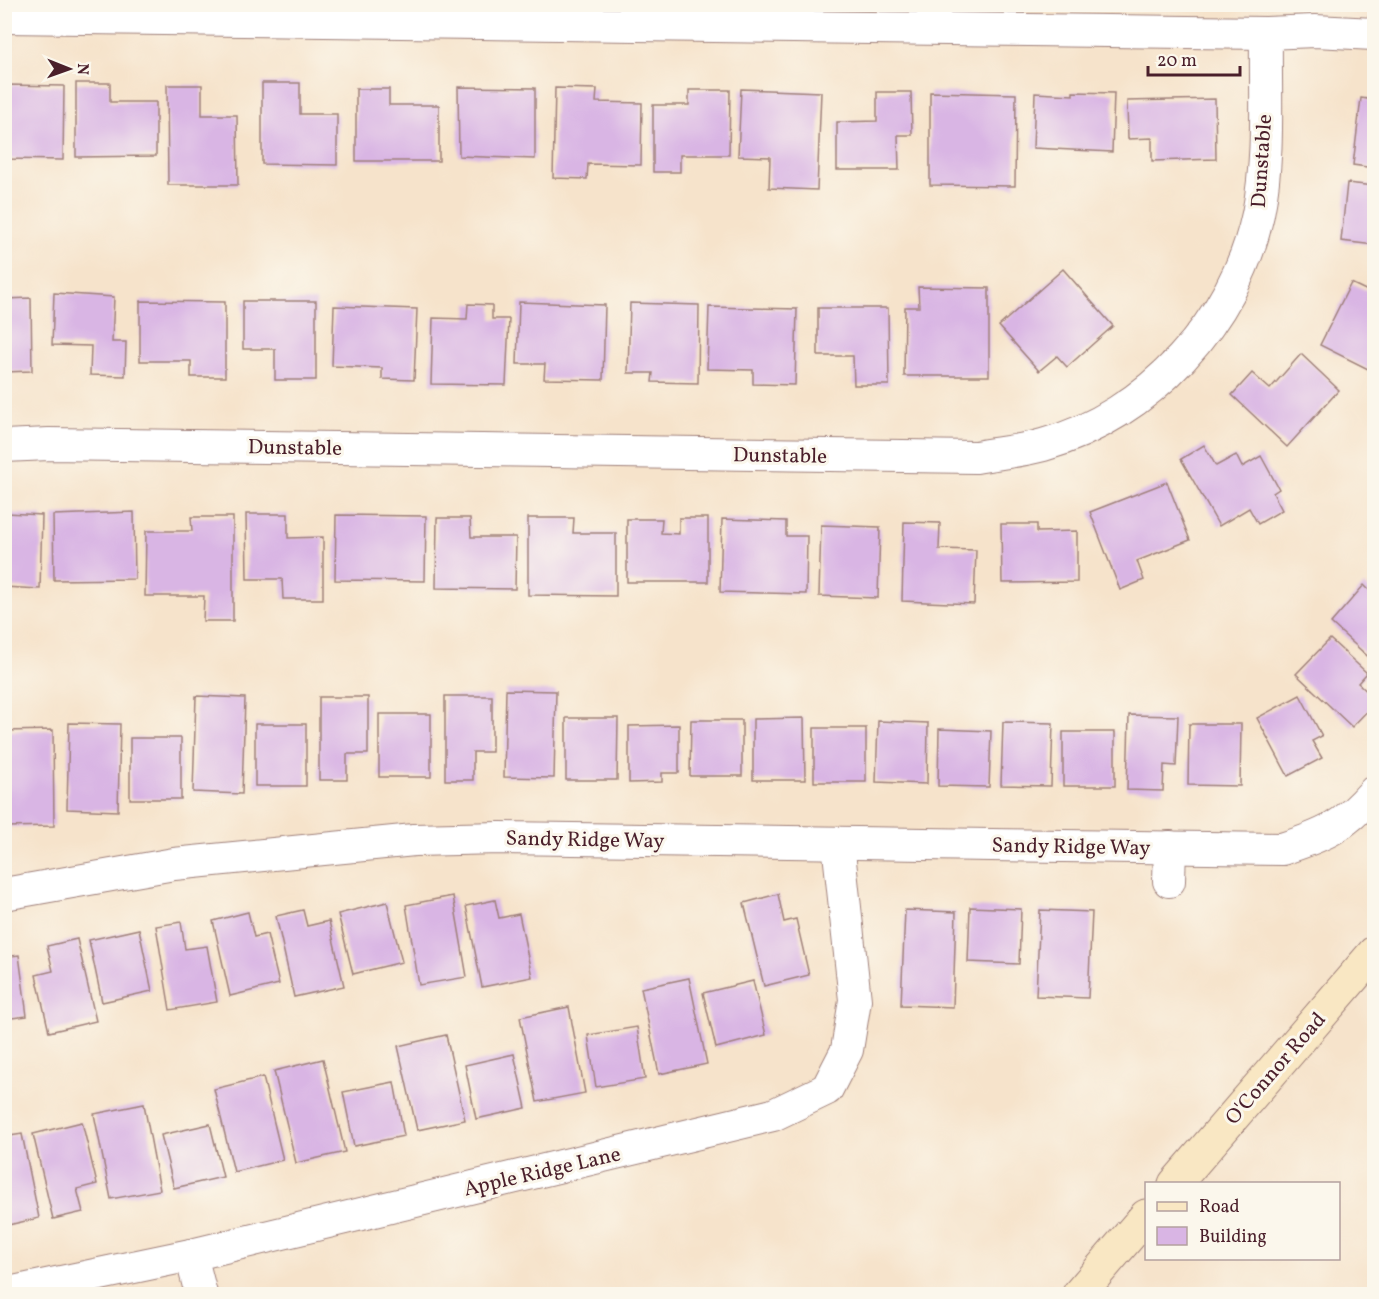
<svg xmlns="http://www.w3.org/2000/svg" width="1379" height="1299" viewBox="0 0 1379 1299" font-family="Vollkorn,serif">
<rect width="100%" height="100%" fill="#fbf7ec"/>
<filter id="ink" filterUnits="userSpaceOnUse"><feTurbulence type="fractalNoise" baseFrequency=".0167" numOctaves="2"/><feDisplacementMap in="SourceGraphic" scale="12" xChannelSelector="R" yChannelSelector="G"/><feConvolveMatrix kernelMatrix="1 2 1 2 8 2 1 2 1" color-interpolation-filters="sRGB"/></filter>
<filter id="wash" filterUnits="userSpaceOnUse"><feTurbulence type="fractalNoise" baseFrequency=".008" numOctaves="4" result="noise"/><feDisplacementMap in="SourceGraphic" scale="24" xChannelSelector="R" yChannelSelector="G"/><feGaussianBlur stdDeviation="1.35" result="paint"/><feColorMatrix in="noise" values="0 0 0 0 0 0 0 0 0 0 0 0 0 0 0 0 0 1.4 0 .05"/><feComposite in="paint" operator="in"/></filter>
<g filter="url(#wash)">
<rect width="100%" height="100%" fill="#f6e3cb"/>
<g id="blocks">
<g fill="#d9b5e4">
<path d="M76,83H110V102H156V156L76,157Z"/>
<path d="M262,83H300V114H337V165L262,164Z"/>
<path d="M5,85L64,86L63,160L4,159Z"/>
<path d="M167,85H202V115H237L238,185H168Z"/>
<path d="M458,87L535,88V159L459,156Z"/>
<path d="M555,88L597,89L596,102L642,103L641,165L588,164L587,179L553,178Z"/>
<path d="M356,89H389V105H439V161H356Z"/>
<path d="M741,89L821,92L817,190L769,188L770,157L738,156Z"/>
<path d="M689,90H730L729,155H680V172H653V105H689Z"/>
<path d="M877,92H911L912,135H898L899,170H837V122L877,121Z"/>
<path d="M930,92L1016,94L1015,186L930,185Z"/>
<path d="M1073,92L1114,93L1112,152L1033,148L1035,93L1073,95Z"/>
<path d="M1361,98L1374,100V168L1353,165Z"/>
<path d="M1215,99L1216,159L1152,161V138L1128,139L1127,101Z"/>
<path d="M1347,183L1374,186V245L1341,241Z"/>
<path d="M1063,269L1113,326L1067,367L1057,356L1039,371L999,326Z"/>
<path d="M1351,283L1374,294V372L1320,345Z"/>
<path d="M918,287L989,288V376H904L905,307H919Z"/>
<path d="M54,293L114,297L112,342H126L125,376L90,375L91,346L52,345Z"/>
<path d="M31,298L32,371L4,372V299Z"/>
<path d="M140,301L225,302V377H191V361H140Z"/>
<path d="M243,301H316V380H275V349H243Z"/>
<path d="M519,302L605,305L603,380L544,379L545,364H517Z"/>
<path d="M630,303L699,305L698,383L652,382L653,373H628Z"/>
<path d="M468,304L492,305V319H509L506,385L431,384L433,318L467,319Z"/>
<path d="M334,306L417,309L414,380L382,379V368L332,366Z"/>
<path d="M709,307L797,309L795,385L753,384V370L707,369Z"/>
<path d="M818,308H888L889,385H854L853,356H818Z"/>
<path d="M1301,354L1339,390L1287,447L1232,395L1252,373L1270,389Z"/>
<path d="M1204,445L1216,466L1236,455L1242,467L1261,456L1279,489L1273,493L1282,510L1258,524L1249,508L1219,526L1181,459Z"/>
<path d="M1167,482L1190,540L1137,561L1144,580L1120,590L1090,512Z"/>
<path d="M134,512L135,579L54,580L53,515Z"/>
<path d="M7,513L42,515L40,589L4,587Z"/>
<path d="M246,514H288V538L323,537V599H283L282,579H247Z"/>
<path d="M336,515L426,516L425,581L335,580Z"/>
<path d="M191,517H233V621H203L204,596H145L146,531H192Z"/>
<path d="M437,518H470L471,537H516L515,589L436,588Z"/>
<path d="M528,518H574L573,533H616V596L528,595Z"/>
<path d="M679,518H708V582H627V519H662L661,533L679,534Z"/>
<path d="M722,519L786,521V536H807L806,594L720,592Z"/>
<path d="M904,522L940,523L939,549L976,550L974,604L902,601Z"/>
<path d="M1001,524H1037V532L1077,531V582L1002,583Z"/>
<path d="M821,525L880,527L878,598L819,596Z"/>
<path d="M1364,585L1374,595V662L1331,623Z"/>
<path d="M1330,639L1367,673L1358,683L1374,698V704L1352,727L1296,674Z"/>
<path d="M506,690L556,691L554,778L504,777Z"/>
<path d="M1300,695L1322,736L1312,741L1322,758L1288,776L1257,718Z"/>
<path d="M196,696L245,698L242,794L193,792Z"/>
<path d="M445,696H492V752H473V780H445Z"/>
<path d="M319,697H368V754H347V780H319Z"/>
<rect x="379" y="714" width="52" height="63"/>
<path d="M1129,715L1178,716L1176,766L1164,765L1163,791L1127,790Z"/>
<path d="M566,718H618L617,780H566Z"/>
<path d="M804,718L805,780H753V719Z"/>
<path d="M691,720H742V776H690Z"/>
<path d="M878,721L928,723L927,784L876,782Z"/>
<path d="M1003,722L1053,723L1051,786L1001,785Z"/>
<path d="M69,723L120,724L118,811L67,809Z"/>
<rect x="255" y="724" width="51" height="62"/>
<path d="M1189,724H1241L1240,786L1188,785Z"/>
<path d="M679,725V773H662V782L629,783V726Z"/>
<rect x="814" y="728" width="52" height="54"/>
<path d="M939,729L991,731L989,787L938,786Z"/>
<path d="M53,730L54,826L4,827V731Z"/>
<rect x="1063" y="732" width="52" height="54"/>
<rect x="130" y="738" width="51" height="61"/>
<path d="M778,894L784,922L796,919L809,975L764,986L744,903Z"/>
<path d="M453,896L467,977L419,985L406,905Z"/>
<path d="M495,900L499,918L519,914L532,977L482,987L466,906Z"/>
<path d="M387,902L402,962L353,974L338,914Z"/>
<path d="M970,907L1021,909L1019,964L968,962Z"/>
<path d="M303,910L307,926L329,921L344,986L294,997L276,916Z"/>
<path d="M905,910L956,912L953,1007L901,1005Z"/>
<path d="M1040,910L1092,912L1088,998L1036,996Z"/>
<path d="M248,912L254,937L267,934L279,984L230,996L213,921Z"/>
<path d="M181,922L185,949L207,946L217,1002L170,1010L156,926Z"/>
<path d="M139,929L152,991L102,1002L89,940Z"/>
<path d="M77,939L96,1021L49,1032L36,975L53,971L47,946Z"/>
<path d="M19,955L27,1016L4,1019V957Z"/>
<path d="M689,978L707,1064L659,1074L641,988Z"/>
<path d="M753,981L766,1035L716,1048L703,993Z"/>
<path d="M569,1007L585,1093L537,1102L520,1017Z"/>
<path d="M637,1027L645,1079L596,1087L588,1035Z"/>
<path d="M446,1035L465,1120L417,1130L398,1046Z"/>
<path d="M514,1054L526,1108L476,1119L465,1065Z"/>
<path d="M323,1059L345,1152L296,1163L274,1071Z"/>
<path d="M263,1077L283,1160L234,1172L214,1089Z"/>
<path d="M394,1082L404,1136L354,1146L343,1092Z"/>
<path d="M144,1104L160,1190L111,1199L94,1114Z"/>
<path d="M82,1122L97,1184L77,1189L83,1212L53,1219L33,1134Z"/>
<path d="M210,1124L223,1177L174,1188L161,1135Z"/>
<path d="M22,1134L39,1218L4,1226V1137Z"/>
</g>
</g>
</g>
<g filter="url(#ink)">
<use href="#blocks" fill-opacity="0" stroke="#a0817b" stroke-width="1.5"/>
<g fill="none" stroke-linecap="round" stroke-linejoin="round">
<g stroke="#a0817b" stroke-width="34">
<g id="minor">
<path d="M4,17L1266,33L1315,31L1374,34"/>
<path d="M4,446L49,444L976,457C998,453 1021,451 1043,445C1148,416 1236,320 1258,214C1270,155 1265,92 1266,33"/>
<path d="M1169,881L1170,847"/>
<path d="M4,894L174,864L414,840L500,838L1282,849C1325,835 1344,827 1374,792"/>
<path d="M191,1255L201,1294"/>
<path d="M4,1294L191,1255L773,1115L827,1089L847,1050L855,1000L838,843"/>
</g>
</g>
<g stroke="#a0817b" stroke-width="35">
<g id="secondary">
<path d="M1175,1184L1374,953"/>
<path d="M1079,1294L1146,1216"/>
</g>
</g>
<use href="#minor" stroke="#fff" stroke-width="32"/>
<use href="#secondary" stroke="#f9e7c3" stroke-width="33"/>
</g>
</g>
<g text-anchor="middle" stroke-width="6" stroke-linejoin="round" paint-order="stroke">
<g font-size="21" fill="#4a1f2b" stroke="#fbf7ec">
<text transform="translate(1261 161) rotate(-86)" y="7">Dunstable</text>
<text transform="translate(295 447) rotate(1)" y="7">Dunstable</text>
<text transform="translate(780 455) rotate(1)" y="7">Dunstable</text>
<text transform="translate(585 839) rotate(1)" y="7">Sandy Ridge Way</text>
<text transform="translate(1071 846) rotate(1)" y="7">Sandy Ridge Way</text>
<text transform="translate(1275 1068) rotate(-49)" y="7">O'Connor Road</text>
<text transform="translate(542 1171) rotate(-13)" y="7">Apple Ridge Lane</text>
</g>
</g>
<rect width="1379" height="1299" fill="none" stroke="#fbf7ec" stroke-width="24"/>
<rect x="1145" y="1182" width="195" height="78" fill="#fbf7ec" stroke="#b4a19f" stroke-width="1.5"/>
<rect x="1157" y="1202" width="30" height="9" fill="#f9e7c3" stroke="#b4a19f" stroke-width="1.5"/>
<text x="1199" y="1212" font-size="18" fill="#4a1f2b">Road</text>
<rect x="1157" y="1227" width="30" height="18" fill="#d9b5e4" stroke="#b4a19f" stroke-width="1.5"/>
<text x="1199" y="1242" font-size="18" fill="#4a1f2b">Building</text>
<g transform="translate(69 69) rotate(91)" stroke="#fbf7ec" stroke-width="4.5" paint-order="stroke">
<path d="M0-4.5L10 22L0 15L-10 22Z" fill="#4a1f2b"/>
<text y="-9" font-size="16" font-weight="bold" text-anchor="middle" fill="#4a1f2b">N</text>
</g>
<path d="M1148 66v9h92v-9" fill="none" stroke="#4a1f2b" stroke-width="3"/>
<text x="1157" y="66" font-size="18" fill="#4a1f2b" stroke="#fbf7ec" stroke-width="4.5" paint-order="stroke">20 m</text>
</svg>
